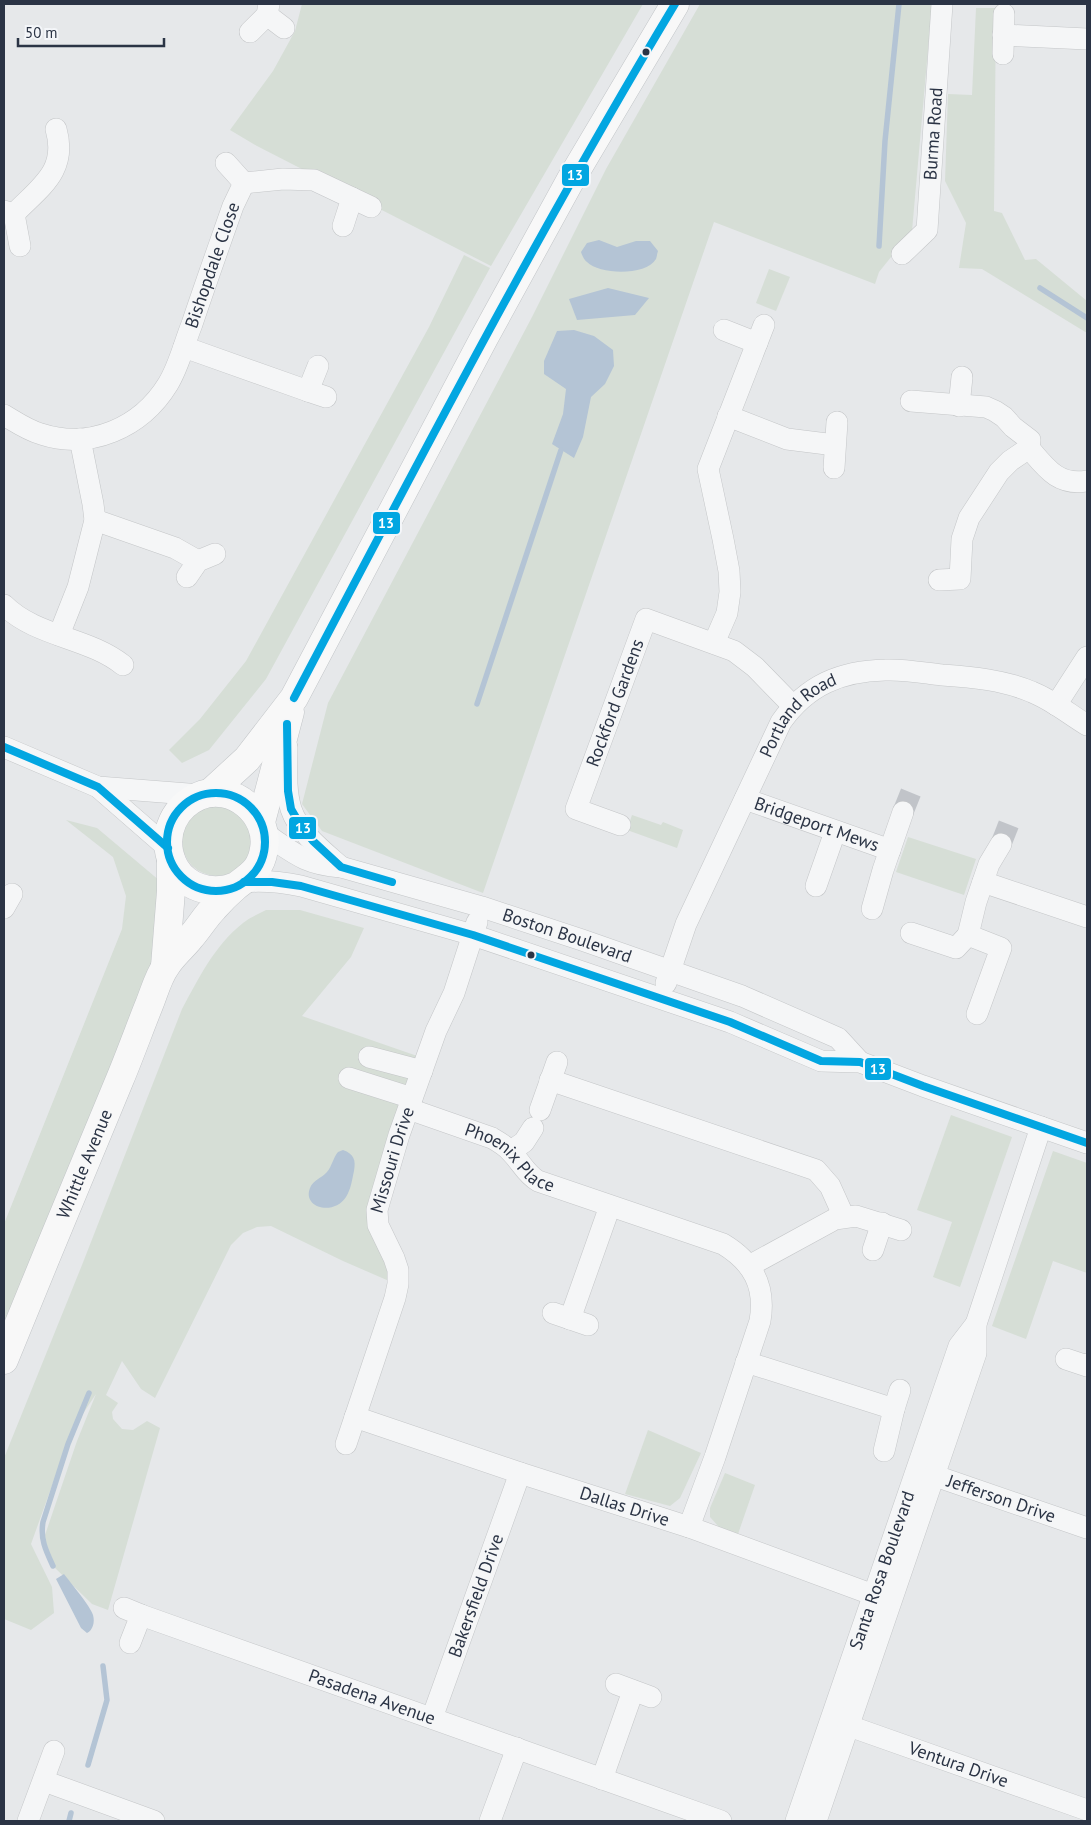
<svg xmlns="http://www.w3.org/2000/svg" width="1091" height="1825" viewBox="0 0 1091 1825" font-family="'PT Sans',sans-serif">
<rect width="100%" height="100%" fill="#e6e8ea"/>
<g fill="#d6ded6">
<path d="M302,4H643L491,266L257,146L230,130L273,71L295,31Z"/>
<path d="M700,4H932L912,231L879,272L875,284L714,222L483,893L322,831L302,804L328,703L532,317L606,169Z"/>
<path d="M976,8H996L994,211L1002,213L1025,260L1036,259L1087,301V333L982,269L959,268L966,223L945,181L948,94L972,95Z"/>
<path d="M464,255L490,268L266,679L209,750L182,763L169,750L200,719L246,661L429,327Z"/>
<path d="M769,269L790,277L776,311L756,303Z"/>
<circle cx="217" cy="841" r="35"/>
<path d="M632,815L661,825L663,822L683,830L677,848L627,830Z"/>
<path d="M66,820L97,828L160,881L164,917L144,998L4,1342V1224L122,929L126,896L113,857Z"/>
<path d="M908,837L976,859L964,895L896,872Z"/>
<path d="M266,910H300L364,928L351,957L302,1016L423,1058L371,1208L396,1284L343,1261L271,1226L257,1227L243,1233L231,1245L155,1398L141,1389L122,1361L106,1395L118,1403L112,1412L113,1419L122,1429L133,1430L147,1421L160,1428L108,1610L92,1604L53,1566L44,1538L77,1441L96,1394L72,1430L31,1544L52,1587L54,1613L31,1630L4,1619V1458L82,1265L182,1009C199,978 214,946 243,923C249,918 258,914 266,910Z"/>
<path d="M951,1115L1012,1137L960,1287L933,1277L952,1222L917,1210Z"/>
<path d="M1053,1151L1087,1163V1273L1053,1261L1026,1339L992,1326Z"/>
<path d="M648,1430L701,1453L680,1498L670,1506L625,1494Z"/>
<path d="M725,1473L755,1485L738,1534L719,1527L710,1517V1508Z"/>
</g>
<g fill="#b4c4d5">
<path d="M599,240L617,247L636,241H650L658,251C657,254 657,256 656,259C646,276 600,275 587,262C584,260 582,255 581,252L587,243Z"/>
<path d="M608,288L649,298L635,315L577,320L569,299Z"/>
<path d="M574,330L594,336L613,350L614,366L605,384L591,397L583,437L574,458L552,444L563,414L566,389L544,374V361L557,331Z"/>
<path d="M343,1150C354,1154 356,1160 354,1171C352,1180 351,1189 346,1197C334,1216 302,1208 310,1188C313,1180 322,1178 327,1172C332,1166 333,1158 338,1152Z"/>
<path d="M64,1574C70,1582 91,1607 93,1615C95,1622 93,1630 87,1633L81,1628L56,1579Z"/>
</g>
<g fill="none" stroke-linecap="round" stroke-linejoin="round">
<g stroke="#b4c4d5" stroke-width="5.5">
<path d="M879,246L885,141L899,4"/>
<path d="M1040,288L1087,318"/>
<path d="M477,704L561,450"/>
<path d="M53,1566C46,1551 40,1539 43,1522L68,1444L89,1393"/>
<path d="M88,1765L107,1700L103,1666"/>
<path d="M69,1821L71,1813"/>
</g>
<g stroke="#c1c4c9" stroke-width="21" stroke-dasharray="21 11" stroke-linecap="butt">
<path d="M903,812L911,792"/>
<path d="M1001,844L1010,821"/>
</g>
<g stroke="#c4c6c8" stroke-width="22">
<g id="minor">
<path d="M267,15L284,28"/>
<path d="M250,32L267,15L269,4"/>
<path d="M1003,35L1087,39"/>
<path d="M1003,54L1004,14"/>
<path d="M226,163L244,183L283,179L314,180L352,198L343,226"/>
<path d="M352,198L371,207"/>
<path d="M4,211L14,214C40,187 68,171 56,129"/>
<path d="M14,214L20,246"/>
<path id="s1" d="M902,254L927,230L942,4"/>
<path d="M724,330L757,343"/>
<path d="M184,347L308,391"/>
<path d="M318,366L308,391L326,397"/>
<path d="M911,401L986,407L995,411L1004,417L1013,427L1030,440L1029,448C1046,468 1058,486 1087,481"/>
<path d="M959,406L962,377"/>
<path id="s2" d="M4,415C16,422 27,430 41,434C90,450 141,428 168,384C179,366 184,344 192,324C205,285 219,246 233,206L244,183"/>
<path d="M728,416L787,439L835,445"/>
<path d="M834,468L837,422"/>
<path d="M95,520L175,548L198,561"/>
<path d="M187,577L198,561L215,554"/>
<path d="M939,580L960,579L962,539L969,518L999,472L1010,461L1029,448"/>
<path d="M4,605C36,637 88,637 123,665"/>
<path d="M59,635L78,587L95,520L93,504L80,439"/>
<path d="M714,643L727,613L730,592L729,571L723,539L708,469L764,325"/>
<path d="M1056,705L1087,657"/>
<path d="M4,747L98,787L201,795"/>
<path d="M287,747C287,767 285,789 291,809C299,833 323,851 341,867"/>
<path d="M98,787L168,848"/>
<path id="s3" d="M745,799L890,850"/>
<path id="s4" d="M620,825L576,809L646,619L734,651L755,667L793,706"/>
<path id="s5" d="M264,833C294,853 304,864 341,867L482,907L582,940L742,996L838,1038L860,1062"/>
<path d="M244,882C264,880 281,882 301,886L473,935L730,1022L821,1061L860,1062L923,1086L1087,1143"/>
<path d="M983,882L1087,917"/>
<path d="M816,886L835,832"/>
<path d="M4,908L12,894"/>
<path d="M872,909L883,870L903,812"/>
<path d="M911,933L956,948L968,935"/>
<path id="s6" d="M666,983L686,924L781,722C807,685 841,671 885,670C904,669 924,673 942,675C972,677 1004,680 1032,692C1052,700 1069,714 1087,725"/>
<path d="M977,1014L1001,948L968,935L976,902L989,864L1001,844"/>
<path d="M369,1057L422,1071"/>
<path d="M349,1078L412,1098"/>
<path d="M550,1080L816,1170L830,1186L844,1217"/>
<path id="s7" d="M409,1109L492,1138C499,1142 506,1146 511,1152C521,1162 526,1174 538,1181L723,1244C753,1262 766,1286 760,1321L715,1457L689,1527"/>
<path d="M540,1110L557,1062"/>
<path d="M511,1151L524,1142L533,1128"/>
<path d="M873,1250L882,1223"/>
<path d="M749,1266L835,1219L856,1216L901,1230"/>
<path d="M553,1313L588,1325"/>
<path d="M570,1319L610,1206"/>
<path d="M1066,1359L1087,1366V1364"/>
<path d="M746,1362L894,1409"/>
<path id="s8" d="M355,1417L520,1473L689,1527L890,1601"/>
<path id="s9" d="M346,1444L395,1298L398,1284V1270L394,1258L378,1225L377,1210L399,1135L436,1031L454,993L477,922"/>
<path d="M884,1451L894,1409L900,1390"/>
<path id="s10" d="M921,1471L1087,1528"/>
<path d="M124,1608L141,1615L130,1643"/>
<path id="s11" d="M141,1615L721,1821"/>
<path d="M616,1684L651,1697"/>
<path id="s12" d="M432,1718L520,1473"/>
<path id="s13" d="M835,1721L1087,1810"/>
<path d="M602,1779L633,1691"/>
<path d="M44,1781L154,1821"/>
<path d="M28,1821L54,1751"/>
<path d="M490,1821L517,1748"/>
<path id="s14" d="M796,1821L959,1346L976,1324"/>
<path d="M816,1821L976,1353V1324L1041,1127"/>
</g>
</g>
<g stroke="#c2c5c8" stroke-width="29">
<g id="major">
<path d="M210,793L247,759L294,698L484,338L570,181L675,4"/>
<path d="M261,822L290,712"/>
<path d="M165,966L171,891V860"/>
<path id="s15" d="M4,1360C42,1266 81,1173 120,1079C130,1055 139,1030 149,1005C154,993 158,977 166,966C172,956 183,947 190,938C199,928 205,917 214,908C220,901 228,893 235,887C250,875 261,870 264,849C270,814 232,782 199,796C148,819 164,894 220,890C225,890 231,888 236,886"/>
</g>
</g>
<use href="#minor" stroke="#f5f6f7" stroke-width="21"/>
<use href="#major" stroke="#f8f8f8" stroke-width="28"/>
<g stroke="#f4f6f9" stroke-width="11">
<g id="bus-1">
<path d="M294,698C417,464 539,230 675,4"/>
<path d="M287,724L288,791L291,809L301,826L313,841L341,867L392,882"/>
<path d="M4,747L98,787L168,848"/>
<circle cx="216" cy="842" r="49"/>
<path d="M244,882H272L301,886L473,935L730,1022L821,1061L860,1062L923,1086L1087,1143"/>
</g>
</g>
<use href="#bus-1" stroke="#02a6e1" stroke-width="8"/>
</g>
<g fill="#2b3445" stroke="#f4f6f9" stroke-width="2">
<circle cx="646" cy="52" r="4.5"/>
<circle cx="531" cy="955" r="4.5"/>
</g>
<g text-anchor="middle" stroke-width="5" stroke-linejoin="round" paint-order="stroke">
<g font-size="18" fill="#2b3445" stroke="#f4f6f9">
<text dy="6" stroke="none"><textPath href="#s1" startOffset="131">Burma Road</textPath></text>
<text dy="6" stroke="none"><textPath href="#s2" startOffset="316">Bishopdale Close</textPath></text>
<text dy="6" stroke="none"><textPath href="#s4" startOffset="160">Rockford Gardens</textPath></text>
<text dy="6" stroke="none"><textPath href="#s6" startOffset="302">Portland Road</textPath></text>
<text dy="6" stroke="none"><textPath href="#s3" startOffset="76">Bridgeport Mews</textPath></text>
<text dy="6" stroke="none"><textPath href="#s5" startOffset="322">Boston Boulevard</textPath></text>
<text dy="6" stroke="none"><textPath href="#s7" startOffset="114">Phoenix Place</textPath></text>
<text dy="6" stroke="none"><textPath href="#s9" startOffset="299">Missouri Drive</textPath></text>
<text dy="6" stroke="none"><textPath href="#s15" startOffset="212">Whittle Avenue</textPath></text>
<text dy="6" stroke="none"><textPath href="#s10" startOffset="85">Jefferson Drive</textPath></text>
<text dy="6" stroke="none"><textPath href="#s8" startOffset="284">Dallas Drive</textPath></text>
<text dy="6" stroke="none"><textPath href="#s14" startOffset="265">Santa Rosa Boulevard</textPath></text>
<text dy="6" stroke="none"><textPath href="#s12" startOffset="130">Bakersfield Drive</textPath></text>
<text dy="6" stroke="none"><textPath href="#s11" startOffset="245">Pasadena Avenue</textPath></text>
<text dy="6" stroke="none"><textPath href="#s13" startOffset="131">Ventura Drive</textPath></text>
</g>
</g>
<g stroke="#f4f6f9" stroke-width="2">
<rect x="561" y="163" width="29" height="24" rx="5" fill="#02a6e1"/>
<rect x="372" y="511" width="29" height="24" rx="5" fill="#02a6e1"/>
<rect x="288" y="816" width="29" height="24" rx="5" fill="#02a6e1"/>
<rect x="864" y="1057" width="28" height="24" rx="5" fill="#02a6e1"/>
</g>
<g font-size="14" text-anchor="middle" font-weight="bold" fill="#fff">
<text x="575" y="180">13</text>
<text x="386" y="528">13</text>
<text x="303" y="833">13</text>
<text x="878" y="1074">13</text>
</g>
<rect width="1091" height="1825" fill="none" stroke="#2b3445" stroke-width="10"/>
<path d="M18 38v8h146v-8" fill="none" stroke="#2b3445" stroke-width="2.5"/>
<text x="25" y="38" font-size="15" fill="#2b3445" stroke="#f4f6f9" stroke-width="4" paint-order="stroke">50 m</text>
</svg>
